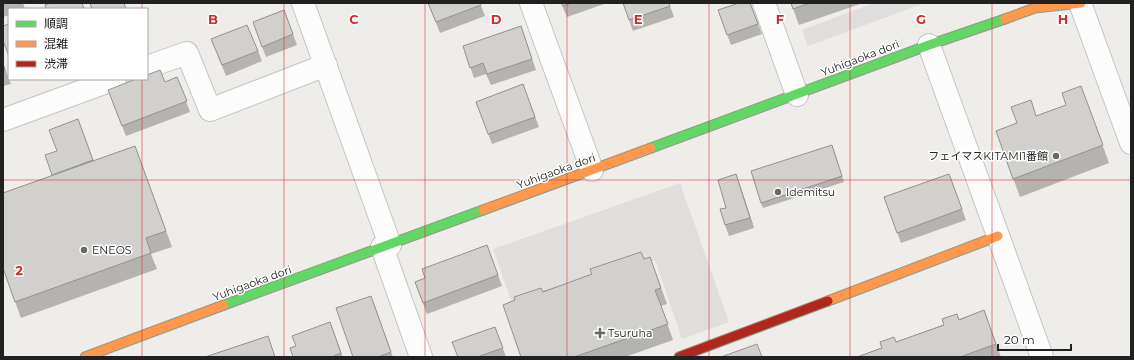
<svg xmlns="http://www.w3.org/2000/svg" width="1134" height="360" viewBox="0 0 1134 360" font-family="Montserrat,'Noto Sans JP',sans-serif">
<rect width="100%" height="100%" fill="#eeedea"/>
<g fill="#dfdedd">
<path d="M874,3H925L808,46L802,30Z"/>
<path d="M680,183L729,322L682,339L655,260L514,309L493,249Z"/>
</g>
<g fill="none" stroke-linecap="round" stroke-linejoin="round">
<g stroke="#c6c5c4" stroke-width="24">
<g id="street">
<path d="M303,3L390,245"/>
<path d="M531,3L592,170"/>
<path d="M764,3L797,95"/>
<path d="M1080,3L1131,143"/>
<path d="M929,45L1042,357"/>
<path d="M147,67L187,53L210,110L326,65"/>
<path d="M3,120L115,79"/>
<path d="M382,247L421,357"/>
</g>
</g>
<g stroke="#949882" stroke-width="11">
<g id="fast">
<path d="M651,148L929,45L1005,19"/>
<path d="M224,305L483,210"/>
</g>
</g>
<g stroke="#949882" stroke-width="11">
<g id="slow">
<path d="M1005,19L1035,8L1081,3"/>
<path d="M483,210L651,148"/>
<path d="M828,301L998,236"/>
<path d="M85,357L224,305"/>
</g>
</g>
<g stroke="#949882" stroke-width="11">
<path id="jam" d="M679,357L828,301"/>
</g>
<use href="#street" stroke="#fcfcfc" stroke-width="22"/>
<use href="#fast" stroke="#63d668" stroke-width="9"/>
<use href="#slow" stroke="#ff974d" stroke-width="9"/>
<use href="#jam" stroke="#b3261e" stroke-width="9"/>
</g>
<g fill="#b4b3b0">
<path d="M3,3H23L25,9H9V15L3,17Z"/>
<path d="M428,3H480L485,16L440,33Z"/>
<path d="M561,3H607L567,17Z"/>
<path d="M669,3L674,17L633,31L629,20Z"/>
<path d="M750,3L762,34L731,45L718,10Z"/>
<path d="M791,3H863L799,25Z"/>
<path d="M284,10L297,45L266,57L253,22Z"/>
<path d="M521,26L536,70L491,85L486,74L474,78L463,46Z"/>
<path d="M211,39L258,51L262,61L226,76Z"/>
<path d="M3,63L11,84L3,86Z"/>
<path d="M177,77L190,112L126,136L108,90L165,82Z"/>
<path d="M523,84L539,127L492,144L476,102Z"/>
<path d="M1081,86L1109,163L1020,197L996,131L1066,105Z"/>
<path d="M78,119L93,161L135,146L172,247L151,254L157,269L21,318L3,268L53,176L57,152Z"/>
<path d="M832,145L844,182L763,208L761,203Z"/>
<path d="M736,174L754,228L729,236L725,225L726,208Z"/>
<path d="M949,174L966,220L901,243L884,197Z"/>
<path d="M487,245L502,286L427,314L415,282L425,278Z"/>
<path d="M644,259L656,273L667,304L661,306L673,340L625,357H521L515,300Z"/>
<path d="M371,296L393,357H353Z"/>
<path d="M984,310L1001,357H857L896,342Z"/>
<path d="M330,322L343,357H293L296,346Z"/>
<path d="M495,327L506,357H458Z"/>
</g>
<path fill="#929290" d="M736,174L740,185L754,228L750,218Z"/>
<g fill="#d1d0cd" stroke="#929290">
<path d="M51,3H82L84,9H46L45,5Z"/>
<path d="M90,3H124L126,9H92Z"/>
<path d="M428,3H480L481,5L436,22Z"/>
<path d="M561,3H572L563,6Z"/>
<path d="M623,3H669L670,6L629,20Z"/>
<path d="M739,3H750L758,24L727,35L718,10Z"/>
<path d="M791,3H810L793,9Z"/>
<path d="M284,10L293,34L262,47L253,22Z"/>
<path d="M9,24V56L3,41V26Z"/>
<path d="M247,25L258,51L222,65L211,39Z"/>
<path d="M521,26L532,59L487,74L483,63L470,68L463,46Z"/>
<path d="M3,63L5,70H3Z"/>
<path d="M160,70L165,82L177,77L187,101L122,126L108,90L136,79H147V75Z"/>
<path d="M523,84L535,117L488,134L476,102Z"/>
<path d="M1081,86L1103,145L1013,179L996,131L1017,123L1011,107L1031,100L1036,116L1066,105L1062,93Z"/>
<path d="M78,119L93,160L52,175L45,155L57,151L49,130Z"/>
<path d="M832,145L842,176L761,203L751,171Z"/>
<path d="M135,146L166,231L146,238L151,253L15,302L3,268V193Z"/>
<path d="M736,174L750,218L725,225L720,209L726,208L718,180Z"/>
<path d="M949,174L962,209L897,233L884,197Z"/>
<path d="M487,245L498,275L423,303L415,282L425,278L422,269Z"/>
<path d="M641,252L644,259L650,257L661,288L655,290L668,324L574,357H521L503,305L515,300L514,297L541,288L543,292L592,274L590,269Z"/>
<path d="M371,296L391,352L378,357H353L336,308Z"/>
<path d="M984,310L996,344L960,357H857L882,348L880,342L894,337L896,342L944,325L942,319L957,314L959,320Z"/>
<path d="M330,322L341,353L334,356V357H293L290,348L296,346L292,336Z"/>
<path d="M495,327L503,348L477,357H458L452,342Z"/>
<path d="M268,336L275,357H205Z"/>
<path d="M757,344L762,357H721Z"/>
</g>
<path fill="none" stroke="#d62828" stroke-width="1" stroke-opacity="0.55" d="M142,3V9M284,3V357M425,3V357M567,3V357M709,3V357M850,3V357M992,3V357M142,79V357M3,180H1131"/>
<g fill="#696867" stroke="#fff" stroke-width="1.5">
<circle cx="1056" cy="156" r="4"/>
<circle cx="778" cy="192" r="4"/>
<circle cx="84" cy="250" r="4"/>
<path d="M598 327h4v4h4v4h-4v4h-4v-4h-4v-4h4z"/>
</g>
<g text-anchor="middle" stroke-width="3" stroke-linejoin="round" paint-order="stroke">
<g font-size="11" fill="#212121" stroke="#fff">
<text transform="translate(860 58) rotate(-21)" y="4">Yuhigaoka dori</text>
<text transform="translate(556 171) rotate(-20)" y="4">Yuhigaoka dori</text>
<text transform="translate(252 283) rotate(-20)" y="4">Yuhigaoka dori</text>
</g>
<g font-size="11" fill="#212121" stroke="#fff" text-anchor="start">
<text x="1048" y="160" text-anchor="end">フェイマスKITAMI1番館</text>
<text x="786" y="196">Idemitsu</text>
<text x="92" y="254">ENEOS</text>
<text x="608" y="337">Tsuruha</text>
</g>
</g>
<g font-size="13" text-anchor="middle" font-weight="bold" fill="#d62828" stroke="#fff" stroke-width="3" stroke-linejoin="round" paint-order="stroke">
<text x="213" y="24">B</text>
<text x="354" y="24">C</text>
<text x="496" y="24">D</text>
<text x="638" y="24">E</text>
<text x="780" y="24">F</text>
<text x="921" y="24">G</text>
<text x="1063" y="24">H</text>
<text x="19" y="275">2</text>
</g>
<rect width="1134" height="360" fill="none" stroke="#212121" stroke-width="8"/>
<rect x="8" y="8" width="140" height="72" fill="#ffffff" stroke="#a6a6a6"/>
<rect x="16" y="21" width="20" height="6" fill="#63d668" stroke="#a6a6a6"/>
<text x="44" y="28" font-size="12" fill="#212121">順調</text>
<rect x="16" y="41" width="20" height="6" fill="#ff974d" stroke="#a6a6a6"/>
<text x="44" y="48" font-size="12" fill="#212121">混雑</text>
<rect x="16" y="61" width="20" height="6" fill="#b3261e" stroke="#a6a6a6"/>
<text x="44" y="68" font-size="12" fill="#212121">渋滞</text>
<path d="M998 344v6h73v-6" fill="none" stroke="#212121" stroke-width="2"/>
<text x="1004" y="344" font-size="12" fill="#212121" stroke="#ffffff" stroke-width="3" paint-order="stroke">20 m</text>
</svg>
